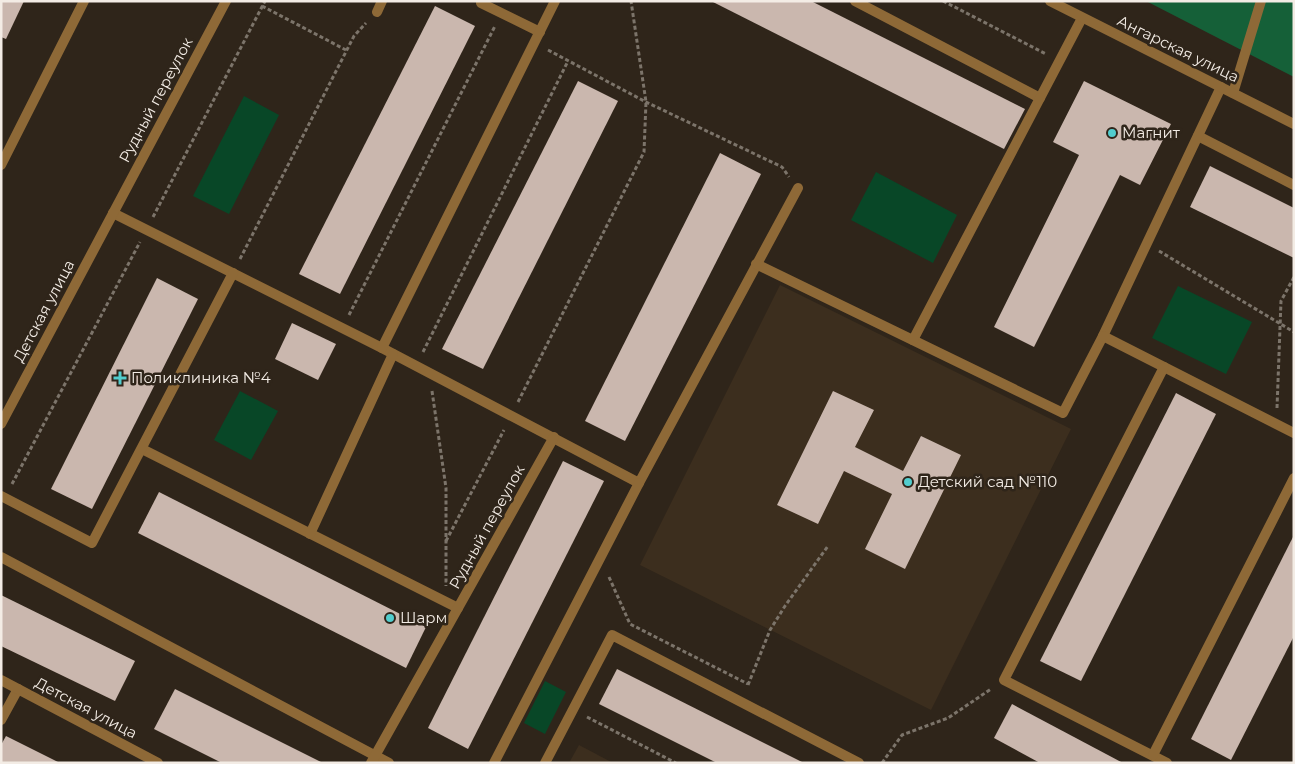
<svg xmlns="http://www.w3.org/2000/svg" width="1295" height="764" viewBox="0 0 1295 764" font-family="Montserrat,sans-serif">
<rect width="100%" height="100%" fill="#2f251a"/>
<g fill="#3c2e1e">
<path d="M780,285L1071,429L931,710L640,565Z"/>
<path d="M579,745L613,763H569Z"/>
</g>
<g fill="#084727">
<path d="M244,96L279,115L229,214L193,196Z"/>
<path d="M876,172L957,215L933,263L851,220Z"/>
<path d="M1178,286L1252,322L1226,374L1152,338Z"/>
<path d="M240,391L278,411L251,460L214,440Z"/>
<path d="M545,681L566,692L545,734L524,723Z"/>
</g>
<path fill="#156038" d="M1146,1H1294V77Z"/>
<g fill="#cab7ae">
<path d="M1,1H24L6,39L1,37Z"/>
<path d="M711,1H811L1025,109L1004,149Z"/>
<path d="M435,6L475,26L340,294L299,274Z"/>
<path d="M578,81L618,101L483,369L442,349Z"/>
<path d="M1084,81L1171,124L1140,185L1120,175L1034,347L994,327L1079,155L1053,142Z"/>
<path d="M720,153L761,174L625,441L585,421Z"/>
<path d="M1210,166L1294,208V258L1190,207Z"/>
<path d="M157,278L198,299L92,509L51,489Z"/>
<path d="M292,323L336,344L318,380L275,359Z"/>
<path d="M833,391L874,410L855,447L903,471L921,436L961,455L905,569L865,549L892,494L844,471L818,524L777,505Z"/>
<path d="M1176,393L1216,414L1081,681L1040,661Z"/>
<path d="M563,461L604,481L468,749L428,728Z"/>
<path d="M159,492L426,627L406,668L138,533Z"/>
<path d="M1294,535V636L1231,760L1191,739Z"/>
<path d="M1,595L135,661L115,701L1,646Z"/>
<path d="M617,669L804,763H717L599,704Z"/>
<path d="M175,689L323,763H222L154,729Z"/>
<path d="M1012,704L1123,763H1040L994,738Z"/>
<path d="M6,736L60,763H1V745Z"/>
</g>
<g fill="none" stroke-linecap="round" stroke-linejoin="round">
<g stroke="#7c746a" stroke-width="3" stroke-dasharray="4 2.5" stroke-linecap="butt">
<path d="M943,1L1046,54"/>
<path d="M262,6L346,50"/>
<path d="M548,50L646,102L782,167L789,177"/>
<path d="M153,217L265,1"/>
<path d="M1159,251L1294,332"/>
<path d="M240,259L354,36L366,23"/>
<path d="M349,315L495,26"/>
<path d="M423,352L568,61"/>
<path d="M432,391L446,488V586"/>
<path d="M518,402L644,152L646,102L631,1"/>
<path d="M1277,408L1281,301L1294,277"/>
<path d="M12,484L140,242"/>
<path d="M446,541L504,430"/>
<path d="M609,577L630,624L748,684"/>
<path d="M748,685L770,630L785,606L828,546"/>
<path d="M587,717L676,763"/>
<path d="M882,763L902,735L948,718L991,689"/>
</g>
<g stroke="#8e6937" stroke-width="10">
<path d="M482,1L481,3L540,32"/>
<path d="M855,1L1040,98L1082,18"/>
<path d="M377,12L382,1"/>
<path d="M1233,93L1261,1"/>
<path d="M1198,136L1294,185"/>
<path d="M113,213L382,348L639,483L798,188"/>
<path d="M756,264L1063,413L1103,336L1221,87"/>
<path d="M1103,336L1294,433"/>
<path d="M913,340L1040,98"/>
<path d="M382,348L555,1"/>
<path d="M1164,367L1004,680L1167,763"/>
<path d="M142,449L458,608"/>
<path d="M1,496L92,543L233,273"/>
<path d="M310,534L393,354"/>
<path d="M1,557L389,763"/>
<path d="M1,720L18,689"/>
<path d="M1153,755L1294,478"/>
<path d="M494,763L639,483"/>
<path d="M545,763L612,635L859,763"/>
</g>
<g stroke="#8e6937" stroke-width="10">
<path d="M1050,1L1294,124"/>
<path d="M1,165L84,1"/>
<path d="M1,424L226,1"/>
<path d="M1,680L158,763"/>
<path d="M371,763L554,437"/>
</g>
</g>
<g fill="#52cdce" stroke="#2f251a" stroke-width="2">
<circle cx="1112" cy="133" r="5"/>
<path d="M117.5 370.5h5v5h5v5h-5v5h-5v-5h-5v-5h5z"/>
<circle cx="908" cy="482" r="5"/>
<circle cx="390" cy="618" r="5"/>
</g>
<g text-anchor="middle" stroke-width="5" stroke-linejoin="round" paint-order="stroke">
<g font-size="15" fill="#f3ece5" stroke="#2f251a">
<text transform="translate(1178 49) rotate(26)" y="5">Ангарская улица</text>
<text transform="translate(156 100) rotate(-62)" y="5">Рудный переулок</text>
<text transform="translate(44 311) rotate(-62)" y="5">Детская улица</text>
<text transform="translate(487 527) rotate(-61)" y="5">Рудный переулок</text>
<text transform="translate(86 708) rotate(28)" y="5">Детская улица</text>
</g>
<g font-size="15" fill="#f3ece5" stroke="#2f251a" text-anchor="start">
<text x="1122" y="138">Магнит</text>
<text x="131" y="383">Поликлиника №4</text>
<text x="918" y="487">Детский сад №110</text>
<text x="400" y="623">Шарм</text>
</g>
</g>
<rect width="1295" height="764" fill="none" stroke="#f3ece5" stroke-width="5"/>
</svg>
